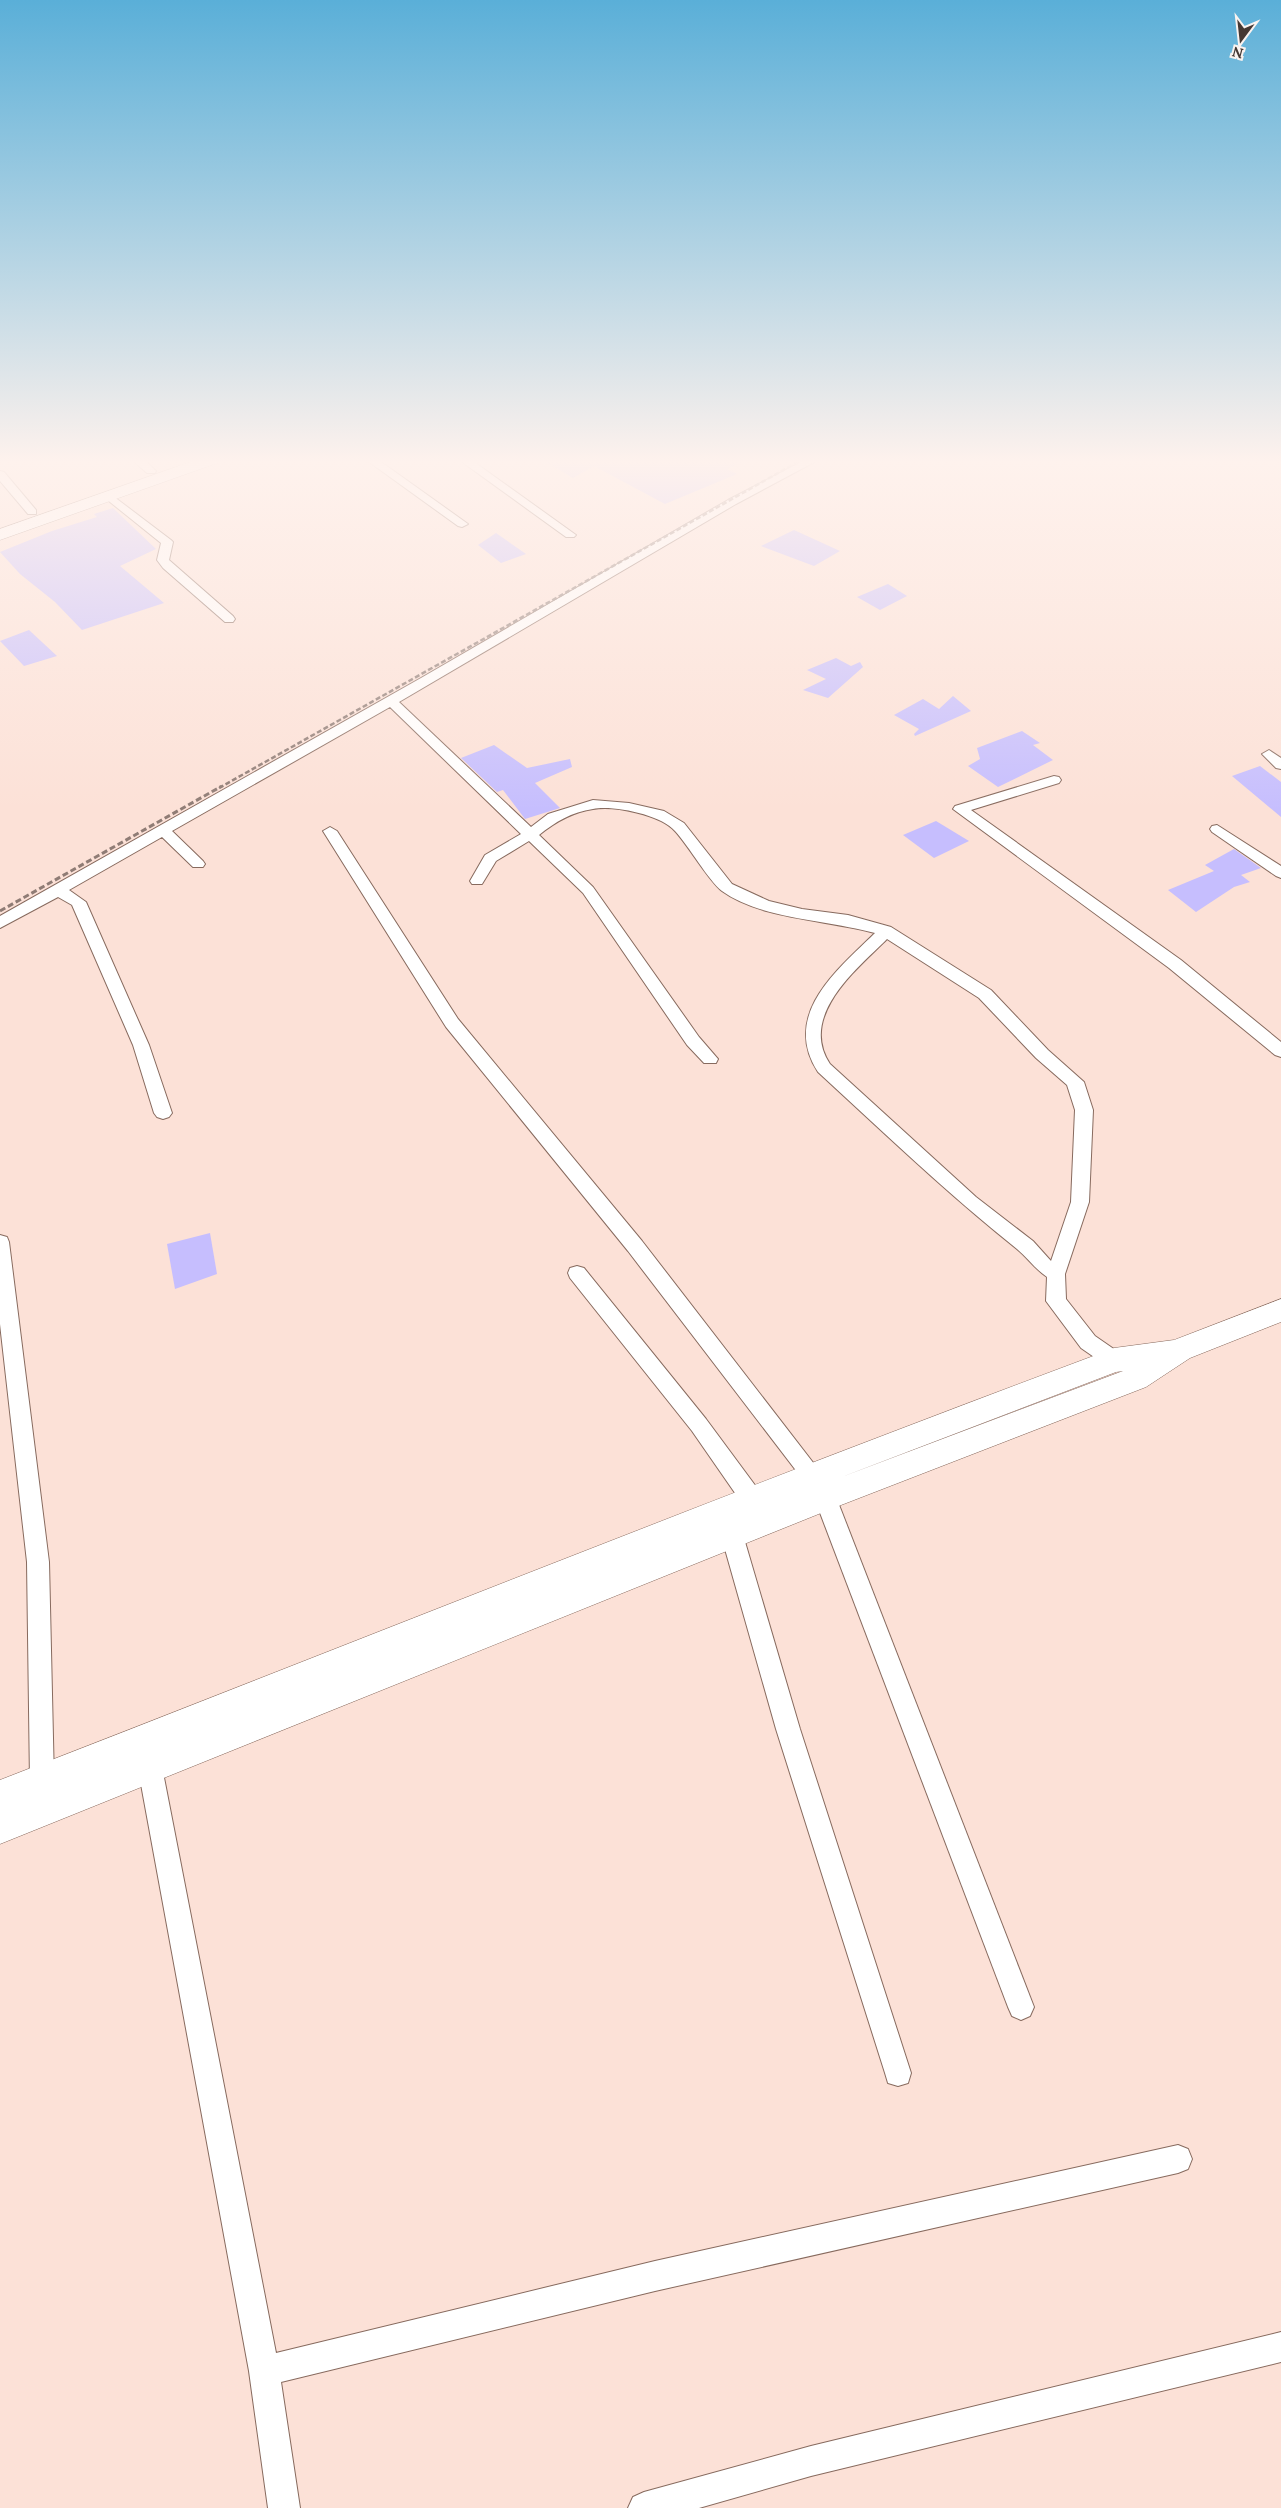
<svg xmlns="http://www.w3.org/2000/svg" width="1281" height="2508" viewBox="0 0 1281 2508" font-family="Lora,serif">
<rect width="100%" height="100%" fill="#fce1d7"/>
<g fill="#c6befe">
<path d="M541,459H749L727,469L737,474L665,504L594,466L573,478Z"/>
<path d="M113,508L156,549L120,566L164,603L82,630L55,602L20,574L0,552L52,531L97,517L94,514Z"/>
<path d="M794,530L840,551L814,566L761,546Z"/>
<path d="M496,533L526,554L501,563L478,545Z"/>
<path d="M888,584L907,596L880,610L857,597Z"/>
<path d="M29,630L57,656L24,666L0,641Z"/>
<path d="M836,658L851,666L860,662L863,667L828,698L803,690L826,679L807,670Z"/>
<path d="M953,696L971,711L915,736L914,734L919,729L894,715L923,699L939,709Z"/>
<path d="M1022,731L1040,743L1033,745L1053,760L998,787L968,766L980,759L977,748Z"/>
<path d="M494,745L527,768L570,759L572,767L535,783L560,808L525,819L503,790L497,792L461,758Z"/>
<path d="M1260,766L1281,782V817L1232,776Z"/>
<path d="M936,821L969,841L934,858L903,835Z"/>
<path d="M1234,849L1261,868L1241,875L1250,882L1234,887L1196,912L1168,890L1214,871L1205,865Z"/>
<path d="M210,1233L217,1274L175,1289L167,1244Z"/>
</g>
<g fill="none" stroke-linecap="round" stroke-linejoin="round">
<g stroke="#876a5e" stroke-width="2">
<g id="street">
<path d="M131,459H143L156,471L155,473H147Z"/>
<path d="M365,459H377L468,524L462,527L458,526Z"/>
<path d="M458,459H470L576,535L574,537H566Z"/>
<path d="M807,459H820L736,504L399,702L531,827L548,814L593,800L629,803L664,811L684,823L732,884L769,901L802,909L848,915L891,927L991,990L1048,1050L1084,1082L1093,1110L1089,1202L1065,1274L1066,1299L1095,1336L1121,1354L1124,1360L1121,1366L1114,1368L1107,1366L1081,1348L1046,1301L1047,1277C1035,1269 1028,1258 1017,1249C947,1193 883,1132 818,1072C781,1015 837,970 875,933C829,920 760,919 722,891C708,880 689,846 675,831C661,815 614,805 593,809C572,812 555,822 539,835L593,887L699,1037L718,1059L716,1063H704L687,1045L583,893L529,841L496,861L482,884H472L470,881L485,855L521,834L390,707L172,831L203,861L205,864L203,867H193L162,837L69,890L86,902L149,1045L172,1113L169,1117L163,1119L157,1117L154,1113L133,1045L72,905L58,897L0,928V916L421,678L728,500ZM887,939L979,998L1036,1058L1067,1085L1075,1110L1071,1202L1051,1261L1033,1241L976,1197L830,1064C798,1016 857,969 887,939Z"/>
<path d="M0,471L4,472L36,510V514H28L0,481Z"/>
<path d="M109,493L171,540L173,542L169,560L233,616L235,619L233,622H225L163,568L157,560L161,543L105,498V494Z"/>
<path d="M1269,750L1281,758V769L1276,768L1262,754Z"/>
<path d="M1054,776L1059,777L1061,780L1059,783L971,810L1181,960L1281,1042V1057L1275,1055L1169,968L953,809L955,806Z"/>
<path d="M1217,825L1281,866V878L1276,876L1212,832L1210,829L1212,826Z"/>
<path d="M330,827L337,831L458,1019L642,1241L818,1469L821,1475L818,1481L811,1484L804,1481L628,1251L446,1027L323,831Z"/>
<path d="M0,1235L7,1237L9,1242L49,1562L54,1782L51,1790L42,1794L33,1790L30,1782L27,1562L0,1324Z"/>
<path d="M577,1266L584,1268L706,1419L760,1492L763,1499L760,1506L752,1508L744,1506L692,1431L570,1278L568,1273L570,1268Z"/>
<path d="M825,1488L832,1490L836,1497L1034,2007L1030,2016L1021,2020L1012,2016L1008,2007L814,1497L818,1490Z"/>
<path d="M732,1525L740,1528L743,1535L800,1729L911,2073L908,2083L898,2086L888,2083L885,2073L776,1729L721,1535L724,1528Z"/>
<path d="M148,1745L156,1749L160,1757L276,2353L655,2261L1178,2145L1188,2149L1192,2159L1188,2169L1178,2173L655,2291L281,2382L300,2508H268L249,2371L136,1757L140,1749Z"/>
<path d="M1281,2332V2362L811,2476L699,2508H628L633,2497L644,2492L811,2446Z"/>
</g>
</g>
<g stroke="#876a5e" stroke-width="1">
<g id="primary">
<path d="M199,459H222L220,462L0,540V529Z"/>
<path d="M1281,1299V1322L1190,1358L1146,1387L836,1507L0,1844V1780C368,1637 734,1490 1104,1352L1114,1348L1174,1340ZM1123,1371L839,1478L1116,1372Z"/>
</g>
</g>
<use href="#street" fill="#fff" fill-rule="evenodd"/>
<use href="#primary" fill="#fff" fill-rule="evenodd"/>
<path stroke="#8f7c75" stroke-width="2.5" stroke-dasharray="5 2.5" stroke-linecap="butt" d="M219,788L803,459"/>
<path stroke="#8f7c75" stroke-width="3" stroke-dasharray="6 3" stroke-linecap="butt" d="M0,911L222,786"/>
</g>
<linearGradient id="sky" x2="0" y2="1"><stop stop-color="#5aafd8"/><stop offset="0.57" stop-color="#fef2ed"/><stop offset="1" stop-color="#fef2ed" stop-opacity="0"/></linearGradient>
<rect width="1281" height="810" fill="url(#sky)"/>
<g transform="translate(1241 40) rotate(195)" stroke="#faf3f0" stroke-width="4" paint-order="stroke">
<path d="M0-4L9 19L0 12L-9 19Z" fill="#453833"/>
<text y="-8" font-size="14" font-weight="bold" text-anchor="middle" fill="#453833">N</text>
</g>
</svg>
